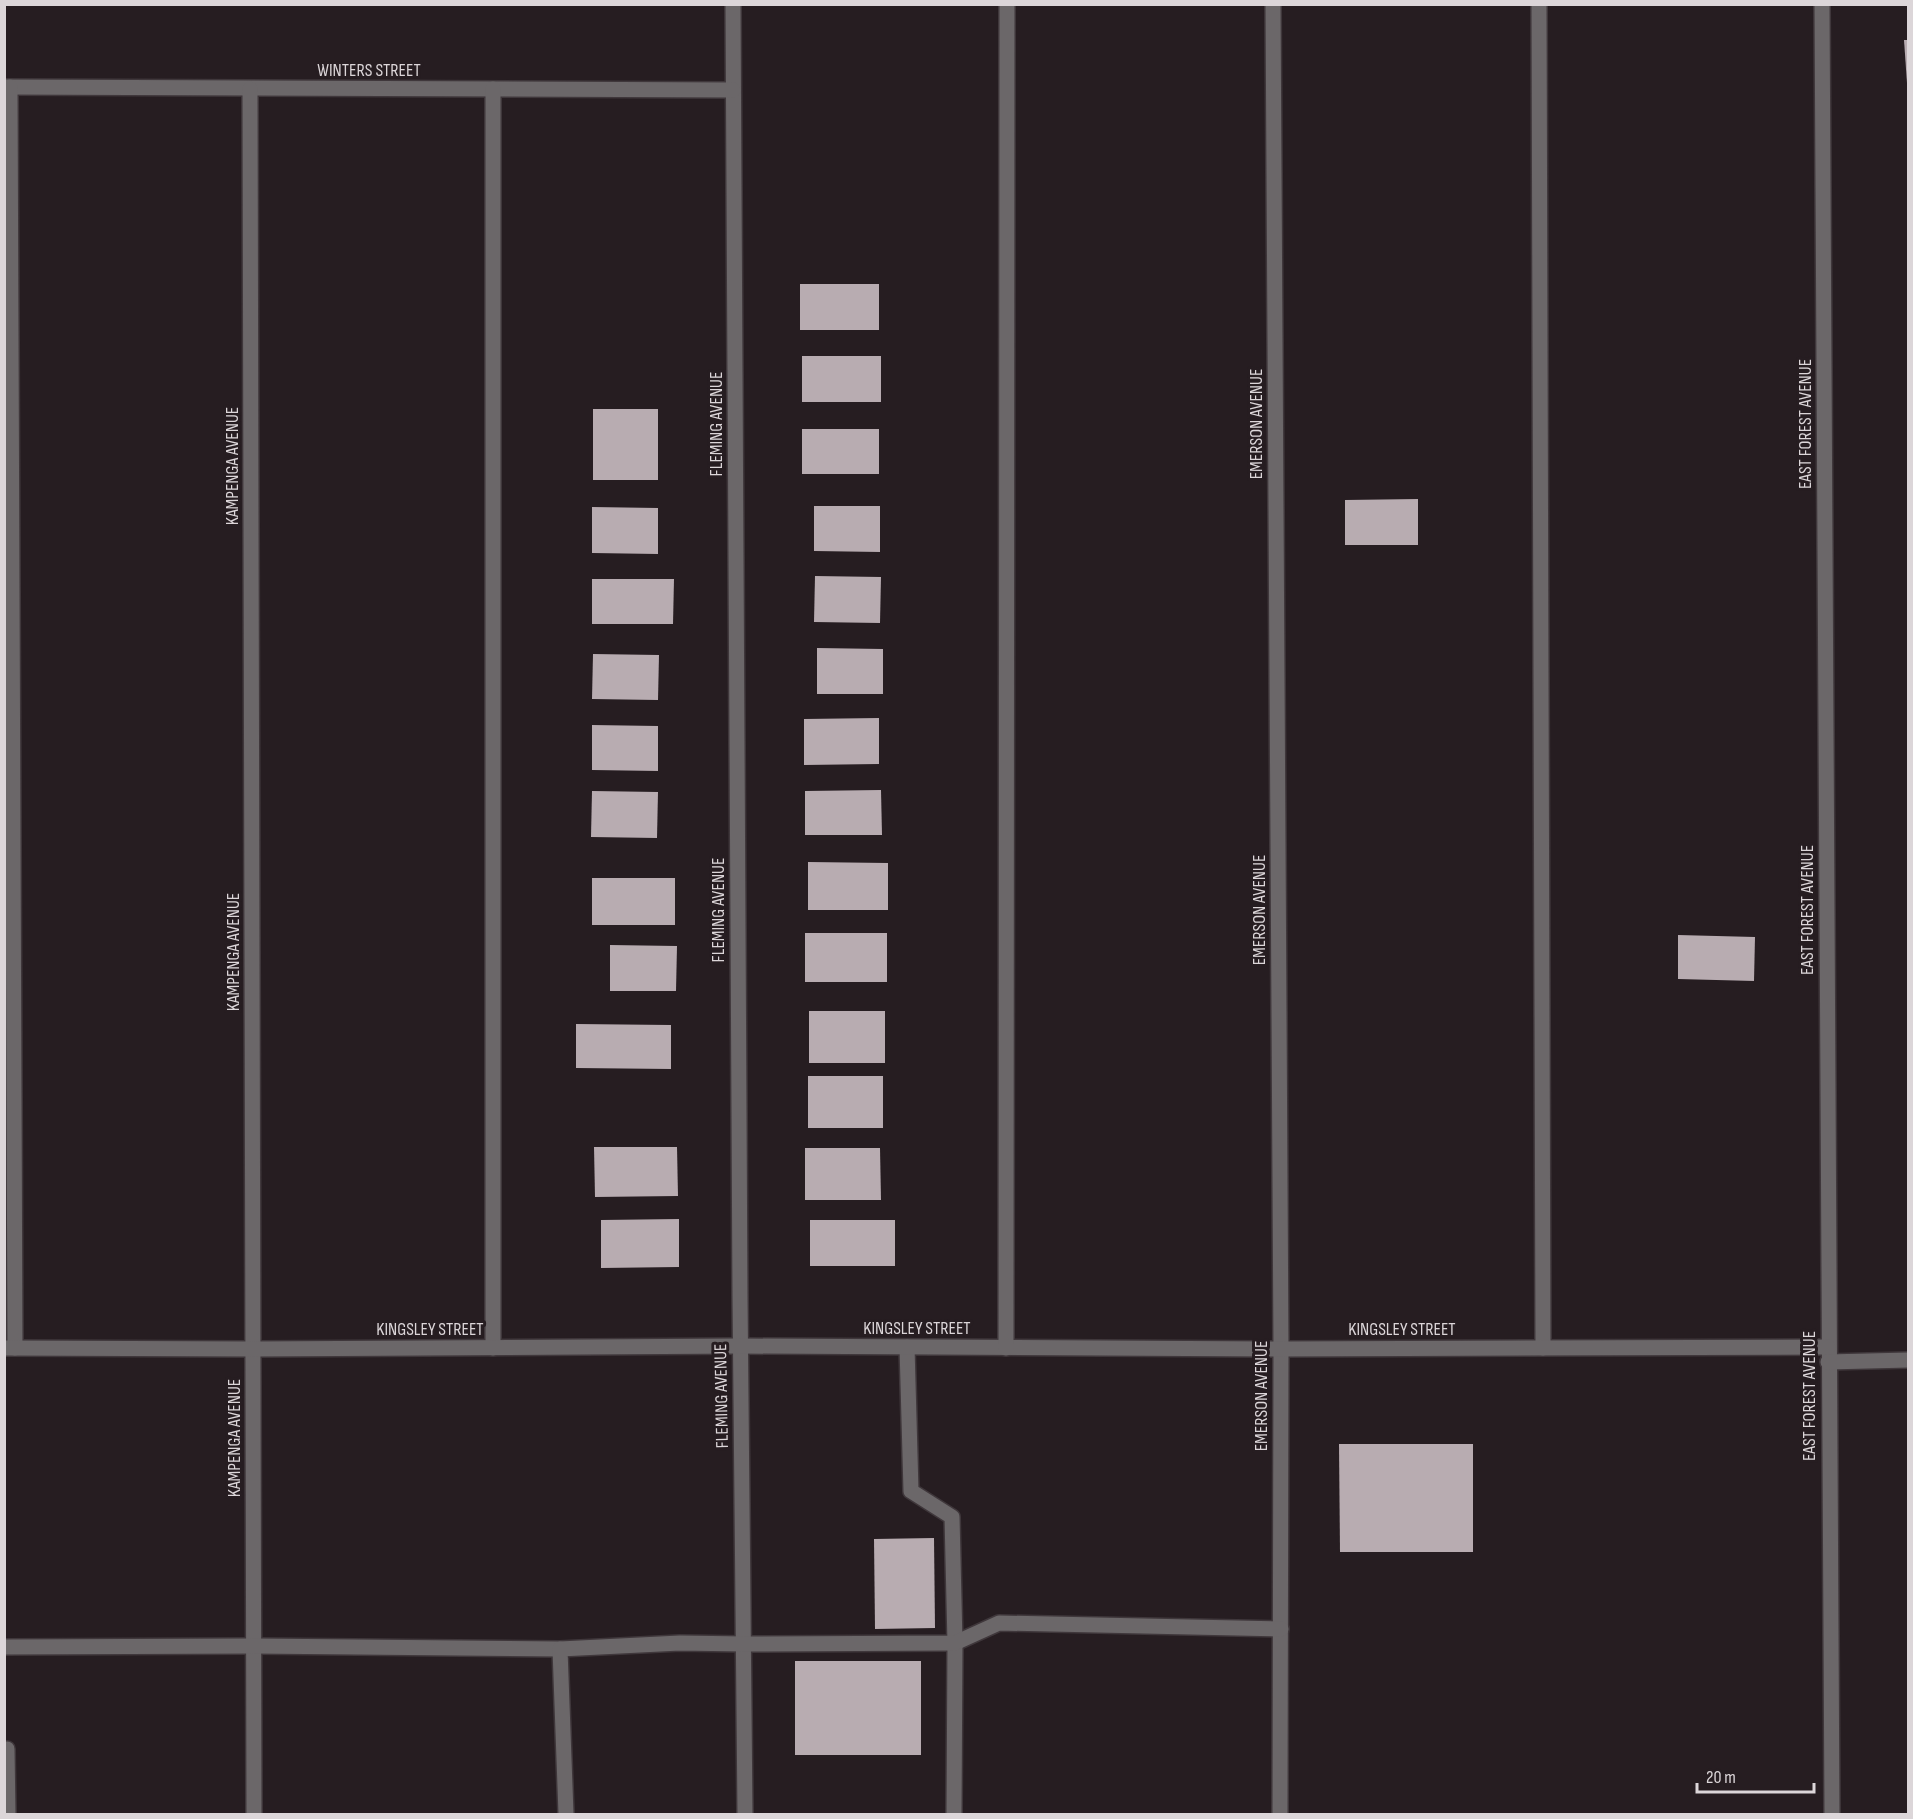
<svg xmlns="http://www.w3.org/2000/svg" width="1913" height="1819" viewBox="0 0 1913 1819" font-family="'Sofia Sans Condensed',sans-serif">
<rect width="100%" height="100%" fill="#261d21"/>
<g fill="#b8acb1">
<path d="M1904,40H1908V83H1907Z"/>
<rect x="800" y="284" width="79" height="46"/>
<rect x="802" y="356" width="79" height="46"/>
<rect x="593" y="409" width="65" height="71"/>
<rect x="802" y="429" width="77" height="45"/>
<path d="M1418,499V545H1345V500Z"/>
<path d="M814,506H880V552L814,551Z"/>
<path d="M592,507L658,508V554L592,553Z"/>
<path d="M815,576L881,577L880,623L814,622Z"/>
<path d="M592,579H674L673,624H592Z"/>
<path d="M817,648L883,649V694H817Z"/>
<path d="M593,654L659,655L658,700L592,699Z"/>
<path d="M879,718V764L804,765V719Z"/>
<path d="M592,725L658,726V771L592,770Z"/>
<path d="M881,790L882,835H805V791Z"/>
<path d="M592,791L658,792L657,838L591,837Z"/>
<path d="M808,862L888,863V910H808Z"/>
<rect x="592" y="878" width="83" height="47"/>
<rect x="805" y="933" width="82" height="49"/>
<path d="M1678,935L1755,937L1754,981L1678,979Z"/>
<path d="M610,945L677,946L676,991H610Z"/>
<rect x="809" y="1011" width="76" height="52"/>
<path d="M576,1024L671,1025V1069L576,1068Z"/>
<rect x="808" y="1076" width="75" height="52"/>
<path d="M594,1147H677L678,1196L595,1197Z"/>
<path d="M805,1148H880L881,1200H805Z"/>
<path d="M679,1219V1267L601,1268V1220Z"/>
<rect x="810" y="1220" width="85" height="46"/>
<path d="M1339,1444H1473V1552H1340Z"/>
<path d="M934,1538L935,1628L875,1629L874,1539Z"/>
<rect x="795" y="1661" width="126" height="94"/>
</g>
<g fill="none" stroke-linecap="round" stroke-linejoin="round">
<g stroke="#3f373b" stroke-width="18">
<g id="minor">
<path d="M733,4L740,1296L745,1814"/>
<path d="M1273,4L1281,1349L1280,1814"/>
<path d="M1539,4L1543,1348"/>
<path d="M1822,4L1832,1814"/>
<path d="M4,87L733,90"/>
<path d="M10,87L15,1348"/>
<path d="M250,89L254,1814"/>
<path d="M493,89V1348"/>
<path d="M907,1347L911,1491L952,1517L955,1643L954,1814"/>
<path d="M4,1348L254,1349L740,1346L1281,1349L1828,1347"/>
<path d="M1006,1348L1007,4"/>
<path d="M1828,1362L1908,1360"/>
<path d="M4,1647L254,1646L560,1649"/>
<path d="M7,1749L8,1814"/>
<path d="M566,1814L560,1649L680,1643L744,1644L955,1643L999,1623L1281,1629"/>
</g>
</g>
<use href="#minor" stroke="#6b6769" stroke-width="15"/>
</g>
<g text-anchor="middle" stroke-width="6" stroke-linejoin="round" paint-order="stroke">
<g font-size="18" fill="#dcd6d9" stroke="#261d21">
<text x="369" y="76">WINTERS STREET</text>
<text transform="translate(716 424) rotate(-90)" y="6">FLEMING AVENUE</text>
<text transform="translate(1256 424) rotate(-90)" y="6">EMERSON AVENUE</text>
<text transform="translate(1805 424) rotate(-90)" y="6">EAST FOREST AVENUE</text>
<text transform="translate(232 466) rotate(-90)" y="6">KAMPENGA AVENUE</text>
<text transform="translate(718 910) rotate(-90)" y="6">FLEMING AVENUE</text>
<text transform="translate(1259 910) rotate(-90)" y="6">EMERSON AVENUE</text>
<text transform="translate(1807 910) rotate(-90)" y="6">EAST FOREST AVENUE</text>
<text transform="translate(233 952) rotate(-90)" y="6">KAMPENGA AVENUE</text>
<text x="917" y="1334">KINGSLEY STREET</text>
<text x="430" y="1335">KINGSLEY STREET</text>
<text x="1402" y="1335">KINGSLEY STREET</text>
<text transform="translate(721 1396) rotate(-91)" y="6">FLEMING AVENUE</text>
<text transform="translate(1261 1396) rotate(-90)" y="6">EMERSON AVENUE</text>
<text transform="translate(1809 1396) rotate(-90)" y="6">EAST FOREST AVENUE</text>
<text transform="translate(234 1438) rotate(-90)" y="6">KAMPENGA AVENUE</text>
</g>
</g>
<rect width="1913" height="1819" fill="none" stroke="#dcd6d9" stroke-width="12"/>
<path d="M1697 1783v9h117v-9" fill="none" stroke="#dcd6d9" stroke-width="3"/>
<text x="1706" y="1783" font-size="18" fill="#dcd6d9" stroke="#261d21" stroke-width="4.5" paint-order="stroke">20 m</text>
</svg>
